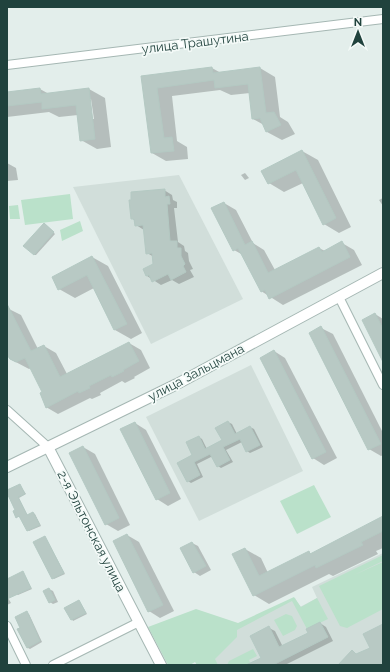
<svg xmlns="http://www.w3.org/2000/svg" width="390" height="672" viewBox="0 0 390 672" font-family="Raleway,sans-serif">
<rect width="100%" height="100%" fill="#e3eeeb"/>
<g fill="#d1deda">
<path d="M179,175L243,299L151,344L73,187Z"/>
<path d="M251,365L303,471L199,521L146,417Z"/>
<path d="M383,553V665H217L206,644L295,598L300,607L317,598L312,587Z"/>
</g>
<g fill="#bae1ca">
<path d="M70,194L73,219L25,225L21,200Z"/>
<path d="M18,205L20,219H10L9,206Z"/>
<path d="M80,221L83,231L62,241L60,230Z"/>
<path d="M314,485L331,517L297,534L280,501Z"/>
<path d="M383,555V561L354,575L383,562V601L363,610L383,601V609L347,628L340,626L319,586Z"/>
<path d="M294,597L301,607L317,598L328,619L307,629L292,601L237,630V637L215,659L218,665H197L195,662L190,665H168L148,627L196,609L238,623Z"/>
<path d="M286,614L292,616L297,626L295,630L283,636L274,620Z"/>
<path d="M253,649L257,656L249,660L251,665H227L229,661Z"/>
</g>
<g fill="#0003" fill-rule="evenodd">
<path d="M212,68L221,73L260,68L275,77L280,117L288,122L295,134L282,140L267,132L264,125L253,119L250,93L231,95L220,90L172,96L177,141L187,147L188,159L166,161L152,153L142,77Z"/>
<path d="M40,89L49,94L89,89L105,98L111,147L97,149L81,140L78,115L59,117L49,112L7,117V93ZM89,99H91L94,119H92Z"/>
<path d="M302,151L318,160L351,227L339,233L324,224L303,183L284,192L269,183Z"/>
<path d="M7,163L16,168L18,180L7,181Z"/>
<path d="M245,173L249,178L245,180L241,175Z"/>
<path d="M164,190L172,195L173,200L177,202V208H174L178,242L184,246L185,251L188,253L189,261L193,269L190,270L194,277L179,284L172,280L161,285L147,276L144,270L154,265V257L147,253L144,230L136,225L135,221L132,218Z"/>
<path d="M383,198V206L379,200Z"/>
<path d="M224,203L236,210L253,243L264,250L275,270L319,248L325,251L342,243L354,250L362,265L283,305L261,291L243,255L234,250Z"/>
<path d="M46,225L55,234L36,255H34Z"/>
<path d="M92,257L108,266L142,333L131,339L115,330L94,288L75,298L59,289Z"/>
<path d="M7,309H9L21,315L38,349L44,346L56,353L67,374L129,343L141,350L150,368L134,377L135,378L125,383L122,381L100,393L101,395L92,399L90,398L58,414L46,407L43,392L31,368L29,369L10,359L7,352Z"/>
<path d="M375,314L383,319V360Z"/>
<path d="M321,328L333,334L383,433V455L381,456L369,449Z"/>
<path d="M274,351L285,358L337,458L324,465L313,458Z"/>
<path d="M228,422L232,424L237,434L250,427L254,429L263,447L250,453L247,451L242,442L226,450L233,462L221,468L218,466L213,456L197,464L203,477L191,483L188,481L199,437L202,439L207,449L223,441Z"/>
<path d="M135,423L146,430L181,499L168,506L157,499Z"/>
<path d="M83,447L95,454L130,525L118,531L106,524Z"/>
<path d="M20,485L26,494L19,498L28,516L33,513L35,514L41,526L29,531L21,517H17L16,510L7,491Z"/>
<path d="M383,518V548L376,551L378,554L333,576L329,574L269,604L254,595L245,549L261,558L268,573L309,553L312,554Z"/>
<path d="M127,535L139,542L174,611L160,618L149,611Z"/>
<path d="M45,537L65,574L54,579L53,578Z"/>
<path d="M192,543L198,546L211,570L200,576L194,572Z"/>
<path d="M23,573L32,589L18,595L16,594Z"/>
<path d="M49,589L53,591L58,602L53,604L50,602Z"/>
<path d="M7,596L11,603L7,605Z"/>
<path d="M79,601L87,614L73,621L65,608Z"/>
<path d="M27,613L29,614L42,642L30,649L28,648L22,628Z"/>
<path d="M320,623L326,627L333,641L285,665H257L262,658L269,628L275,631L283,647L310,633Z"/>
</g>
<g fill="#b8c9c4" stroke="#b4c9c3">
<path d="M212,67L213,73L260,67L266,113L274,112L281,125L266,132L260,118L252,119L248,84L215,88L214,80L157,88L164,138L172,137L174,151L151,153L141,76Z"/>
<path d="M40,88L41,94L89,88L95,139L80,141L76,105L42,109V102L7,106V92Z"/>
<path d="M302,150L336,218L323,225L296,170L268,184L261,171Z"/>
<path d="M165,189V197L169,196L170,204H167L170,241H177V248H181V256L185,264L183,266L186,272L171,280L168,274L152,282L149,275L146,276L143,269L153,264L152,253L146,254L143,225L135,226L134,219H131L129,200H131V192Z"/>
<path d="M224,202L245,245L252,241L268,273L319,247L322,252L342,241L350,257L269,299L265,290L261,292L238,248L233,251L211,208Z"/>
<path d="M44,223L54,232L34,255L23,246Z"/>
<path d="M92,256L127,324L114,330L87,275L58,290L52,277Z"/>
<path d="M7,304L31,351L44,345L60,377L129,342L139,361L123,370L124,371L112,377L111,375L89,386L90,388L79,393L78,391L46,408L40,393L42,392L25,358L16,362L10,359L7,355Z"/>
<path d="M375,313L383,329V362L362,320Z"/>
<path d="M321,326L381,444L368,450L309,333Z"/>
<path d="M274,350L326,452L312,459L260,358Z"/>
<path d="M228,421L235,434L250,426L260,445L246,452L240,439L223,447L230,460L217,467L210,454L194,462L200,475L187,482L177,463L192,455L186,442L199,436L205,449L222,440L215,428Z"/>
<path d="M135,422L170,493L156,500L120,429Z"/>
<path d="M83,446L119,518L105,525L69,453Z"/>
<path d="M20,484L25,494L18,497L27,515L33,512L40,525L27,531L19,516L16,518L13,511L15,510L7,493V490Z"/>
<path d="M383,516V531L361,542L363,545L316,568L315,565L253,596L232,554L245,548L259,576L309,551L310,554Z"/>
<path d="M127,534L163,605L148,612L113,541Z"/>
<path d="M45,536L64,573L52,579L33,542Z"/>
<path d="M192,542L206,566L193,573L180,548Z"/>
<path d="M23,571L31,588L7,599V579Z"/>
<path d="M49,588L55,600L49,603L43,591Z"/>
<path d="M79,600L86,613L71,620L64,608Z"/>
<path d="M27,611L40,641L27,648L17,629L20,628L15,617Z"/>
<path d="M320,622L328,637L273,665H246L261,658L250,636L269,626L279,647L308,633L306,629Z"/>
<path d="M383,624V665H338L352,650L356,654L370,648L363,634Z"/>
</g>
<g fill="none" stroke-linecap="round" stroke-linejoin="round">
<g stroke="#a5b7b3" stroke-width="10">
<g id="minor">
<path d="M7,65L383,19"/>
<path d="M339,297L383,385"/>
<path d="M7,410L48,447"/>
<path d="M7,626L26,665"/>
<path d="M53,665L139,622"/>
</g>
</g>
<g stroke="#a5b7b3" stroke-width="12">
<g id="tertiary">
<path d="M48,447L161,665"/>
<path d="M7,467L177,384L383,273"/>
</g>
</g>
<use href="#minor" stroke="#fff" stroke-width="8"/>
<use href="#tertiary" stroke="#fff" stroke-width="10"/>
</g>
<g text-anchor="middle" stroke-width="3.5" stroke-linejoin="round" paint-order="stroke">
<g font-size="13" fill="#20423d" stroke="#f4faf8">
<text transform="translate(195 42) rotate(-7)" y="5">улица Трашутина</text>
<text transform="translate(196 372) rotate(-28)" y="5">улица Зальцмана</text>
<text transform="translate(92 531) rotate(63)" y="5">2-я Эльтонская улица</text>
</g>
</g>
<rect width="390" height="672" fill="none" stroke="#20423d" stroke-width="16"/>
<g transform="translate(358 32)" stroke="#f4faf8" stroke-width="3" paint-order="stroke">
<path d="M0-3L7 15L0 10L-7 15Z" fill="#20423d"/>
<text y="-6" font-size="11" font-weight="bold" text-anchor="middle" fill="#20423d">N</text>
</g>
</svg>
